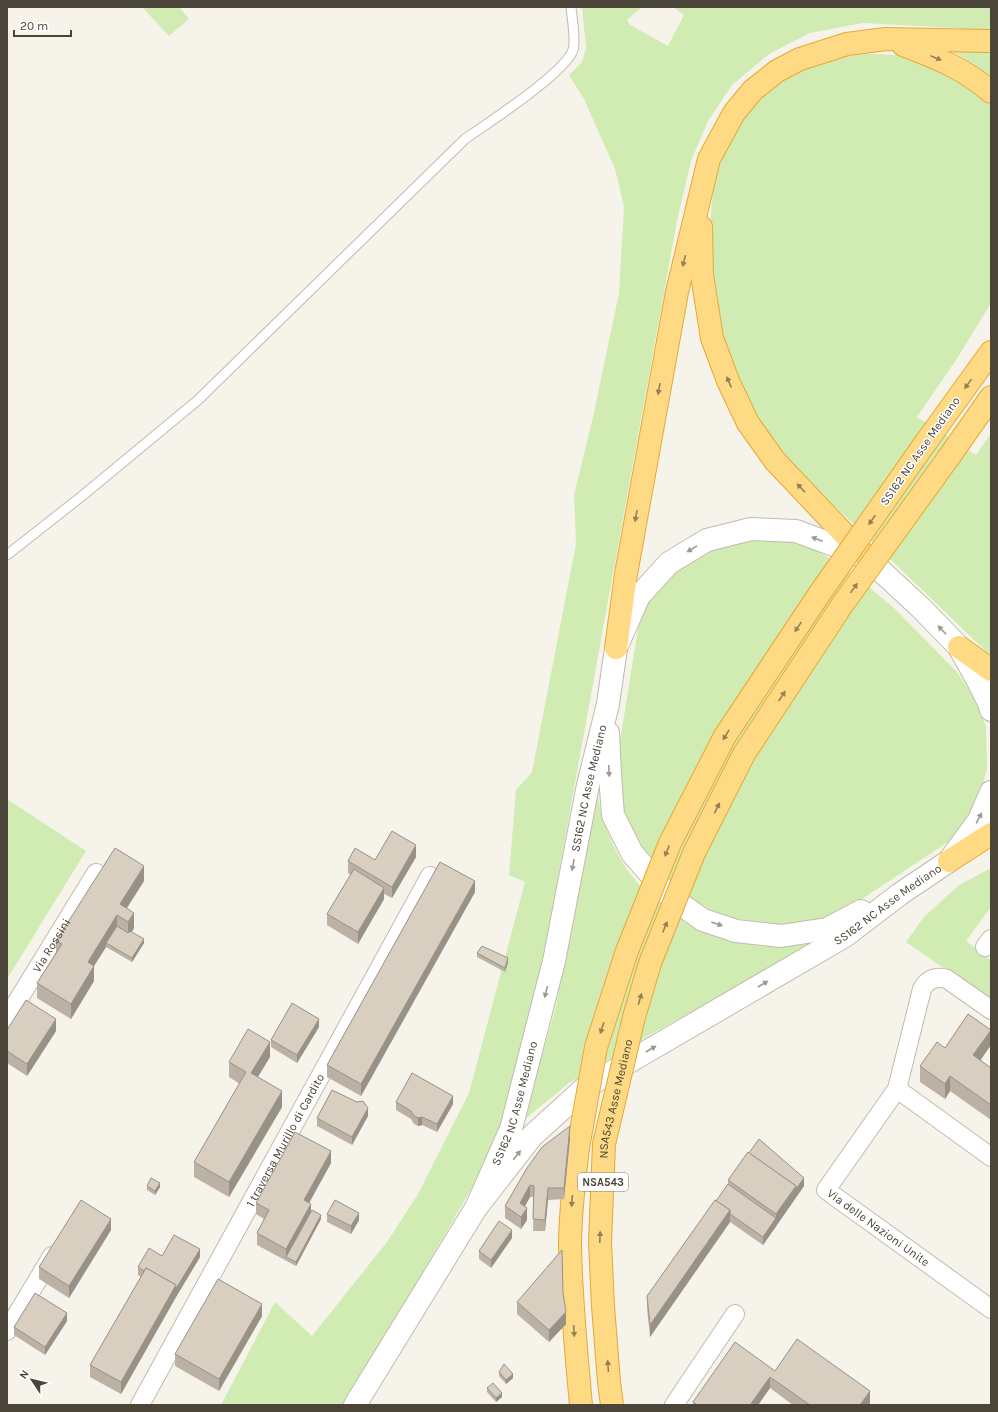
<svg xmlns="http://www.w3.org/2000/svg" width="998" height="1412" viewBox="0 0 998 1412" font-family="Karla,sans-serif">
<rect width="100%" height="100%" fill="#f6f3eb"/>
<g fill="#d1ecb2">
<path d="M142,7H179L189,19L169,36Z"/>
<path d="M582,7H642L627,20L630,25L668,46L684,15L673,7H991V30L863,23L810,33L769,54L732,85L708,121L691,161L677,221L536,998L504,1123L480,1174L346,1405H221L275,1302L312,1336L387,1242L418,1194L469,1093L525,882L509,875L516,790L532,772L576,544L574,495L593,417L619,293L624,207L615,169L584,99L569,75L582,62L586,48Z"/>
<path d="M947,49L991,50V77L966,59Z"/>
<path d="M864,54C878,54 893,54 907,57C936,64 971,84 991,106V303L958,357L917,417L976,455L991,433V656L793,466L754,413L730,360L716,311L710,267L711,213L713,191L718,169L726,149L736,129L749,111L764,96L782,82L801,71L821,62L842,57Z"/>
<path d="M766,536L802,544L818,551L853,574L893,607L956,671L975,698L986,727L987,768L979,799L969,818L954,838L856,903L828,917L783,925L726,917L696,903L666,876L640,849L631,831L622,807L616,766L639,623L646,606L656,590L696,553Z"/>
<path d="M593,793H597C609,855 637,895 692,925L813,938L817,943L651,1034L569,1083L524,1120L556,1006Z"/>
<path d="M7,799L86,851L7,979Z"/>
<path d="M991,868V907L966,941L991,960V1001L906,942L924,917L959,885Z"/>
</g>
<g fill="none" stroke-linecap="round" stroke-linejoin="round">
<g stroke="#c2bbad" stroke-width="11">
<path id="service" d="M7,555L82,496L198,400L465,139C488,123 565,73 573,50C576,40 572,18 571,7"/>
</g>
<g stroke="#c2bbad" stroke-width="20">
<g id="minor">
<path d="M985,947L991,939"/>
<path id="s1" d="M7,1018L96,873"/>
<path d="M897,1089L922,989C928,979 936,976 947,979L991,1010"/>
<path id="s2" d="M991,1157L897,1089L826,1190L991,1309"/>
<path d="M7,1331L52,1256"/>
<path id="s3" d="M140,1405L430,876"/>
<path d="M674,1405L735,1314"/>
</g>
</g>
<g stroke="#c2bbad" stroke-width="24">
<g id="tertiary">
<path d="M608,733L610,775L613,815L632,853L669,896L703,920L736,931L781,936L827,929L861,911"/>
<path id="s4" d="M476,1208L511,1129L554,961L588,785L608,704L616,648L639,596L669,563L707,540L751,529L796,531L866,557L921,608L959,647L977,679L989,703L991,710"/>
<path id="s5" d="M355,1405L476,1208L532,1136L586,1087L845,936L900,894L949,861L979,820L991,792"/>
</g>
</g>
<g stroke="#e6a835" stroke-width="24">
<g id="trunk">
<path d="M903,45C935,57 965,69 991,92"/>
<path d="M701,227L702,275L712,338L728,381L748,423L775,461L866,557"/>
<path d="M926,442L991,352"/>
<path d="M949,457L991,397"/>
<path d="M959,647L991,670"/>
<path d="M616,648L626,574L677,292L709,159L734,113L753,90L777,71L800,59L847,44L886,39L991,41"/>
<path d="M949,861L991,834"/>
<path d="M578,1148C574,1181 570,1213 570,1246C571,1299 576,1352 581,1405"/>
</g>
</g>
<use href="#service" stroke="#fff" stroke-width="9"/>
<use href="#minor" stroke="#fff" stroke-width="18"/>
<use href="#tertiary" stroke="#fff" stroke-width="22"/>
<use href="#trunk" stroke="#ffda84" stroke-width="22"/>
<g stroke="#e6a835" stroke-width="24" stroke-linecap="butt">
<g id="trunk-bridge">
<path d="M578,1148L596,1047L627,951L670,843L725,736L820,593L926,442"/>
<path id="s6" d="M612,1405L609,1382L603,1306L600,1242L604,1144L634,1017L650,963L694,853L744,754L842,605L949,457"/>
</g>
</g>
<use href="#trunk-bridge" stroke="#ffda84" stroke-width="22"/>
</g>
<g fill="#bbb2a5">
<path d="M416,857L392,898L384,894V899L358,944L327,925V914L351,875L348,873V861Z"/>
<path d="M144,881L127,908L134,928L132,932L144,943L132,962L106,947L94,966V981L71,1019L37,998V983L56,952V941Z"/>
<path d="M475,892L361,1096L327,1077V1065Z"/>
<path d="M477,953L508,962L505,972L477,957Z"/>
<path d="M319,1027L297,1063L271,1047V1040Z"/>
<path d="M7,1030L56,1031L27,1076L7,1063Z"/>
<path d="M991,1045L980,1060L991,1068V1120L950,1091L945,1099L920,1082V1066L945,1048Z"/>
<path d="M270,1057L258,1077L282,1107L229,1197L194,1177V1162L240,1084L229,1077V1062Z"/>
<path d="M396,1102L453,1104L437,1132L422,1125L418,1126L414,1124L411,1119L396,1110Z"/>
<path d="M368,1116L352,1145L317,1126V1118Z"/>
<path d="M570,1138L564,1199L548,1200L545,1231H533L534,1197H530L525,1206L527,1220L521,1229L505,1218V1206Z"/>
<path d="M331,1163L309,1203L311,1211L321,1219L296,1266L257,1245V1233L264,1219L256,1214V1203Z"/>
<path d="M728,1180L804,1186L763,1245L730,1222L650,1337L647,1308V1296L716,1201L728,1184Z"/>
<path d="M147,1186L160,1187L155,1195L147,1190Z"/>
<path d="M327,1214L359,1220L351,1234L327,1222Z"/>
<path d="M111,1230L69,1298L39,1279V1267Z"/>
<path d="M512,1238L491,1268L479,1259V1251Z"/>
<path d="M162,1256L200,1257L176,1297L121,1394L90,1377V1365L141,1277L138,1275V1267Z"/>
<path d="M563,1293L566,1324L549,1342L517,1314V1302Z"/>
<path d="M262,1316L219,1391L175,1366V1354Z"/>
<path d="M67,1321L45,1355L14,1335V1327Z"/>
<path d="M775,1371L870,1403L869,1405H793L770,1388L758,1405H693V1402Z"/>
<path d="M499,1372L513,1378L506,1384L499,1376Z"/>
<path d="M487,1388L502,1397L496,1402L487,1392Z"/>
</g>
<g fill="#989186">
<path d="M416,845V857L392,898V887Z"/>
<path d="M144,866V881L121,917L120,904Z"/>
<path d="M475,881V892L361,1096V1084Z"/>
<path d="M384,888V899L358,944V932Z"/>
<path d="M134,913V928L128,937V922Z"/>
<path d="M117,915V930L106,943V947L94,966V981L71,1019V1004L88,962Z"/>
<path d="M144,939V943L132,962V958Z"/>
<path d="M508,958V962L505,972V968Z"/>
<path d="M56,1019V1031L27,1076V1064Z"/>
<path d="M319,1019V1027L297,1063V1055Z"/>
<path d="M991,1030V1045L973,1071V1055Z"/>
<path d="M270,1042V1057L251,1088V1073Z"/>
<path d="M950,1076V1091L945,1099V1084Z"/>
<path d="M282,1091V1107L229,1197V1182Z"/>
<path d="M453,1096V1104L437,1132V1124Z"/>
<path d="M368,1108V1116L352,1145V1137Z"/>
<path d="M422,1117V1125L418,1126V1118Z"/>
<path d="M570,1126V1138L564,1199V1188Z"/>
<path d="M331,1151V1163L304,1212V1200Z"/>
<path d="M804,1178V1186L763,1245V1237L776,1218V1214L796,1186Z"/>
<path d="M160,1183V1187L155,1195V1191Z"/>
<path d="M530,1185V1197L520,1215V1203Z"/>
<path d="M548,1188V1200L545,1231V1220Z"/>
<path d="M311,1204V1216L286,1257V1249Z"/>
<path d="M527,1208V1220L521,1229V1217Z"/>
<path d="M730,1210V1222L650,1337V1325Z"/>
<path d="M359,1213V1220L351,1234V1226Z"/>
<path d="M321,1215V1219L296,1266V1262Z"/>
<path d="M111,1219V1230L69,1298V1286Z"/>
<path d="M512,1230V1238L491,1268V1260Z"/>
<path d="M200,1249V1257L176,1297L121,1394V1382L176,1285Z"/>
<path d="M262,1304V1316L219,1391V1379Z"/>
<path d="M566,1312V1324L549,1342V1330Z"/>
<path d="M67,1313V1321L45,1355V1347Z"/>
<path d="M513,1374V1378L506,1384V1380Z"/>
<path d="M770,1377V1388L758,1405H750Z"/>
<path d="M870,1391V1403L869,1405H860Z"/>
<path d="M502,1393V1397L496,1402V1398Z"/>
</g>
<g fill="#d9cfc0" stroke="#989186">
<path d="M392,831L416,845L392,887L348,861L355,848L375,860Z"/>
<path d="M115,848L144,866L120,904L134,913L128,922L117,915L88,962L94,966L71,1004L37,983L62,944L56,941Z"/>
<path d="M440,862L475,881L361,1084L327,1065Z"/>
<path d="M354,869L384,888L358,932L327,914Z"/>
<path d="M117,926L128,933L130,931L144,939L132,958L106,943Z"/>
<path d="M482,946L508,958L505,968L477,953Z"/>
<path d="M26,1000L56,1019L27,1064L7,1051V1030Z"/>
<path d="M292,1003L319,1019L297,1055L271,1040Z"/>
<path d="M968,1014L991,1030L973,1055L991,1068V1105L950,1076L945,1084L920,1066L937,1042L945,1048Z"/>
<path d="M248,1029L270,1042L251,1073L282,1091L229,1182L194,1162L246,1072L229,1062Z"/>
<path d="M412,1073L453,1096L437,1124L422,1117L418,1118L414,1116L411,1111L396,1102Z"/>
<path d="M332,1090L357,1102L363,1101L368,1108L352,1137L317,1118Z"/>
<path d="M570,1126L564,1188H548L545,1220L533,1219L534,1186L530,1185L520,1203L527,1208L521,1217L505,1206L527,1168L542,1147Z"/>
<path d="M295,1132L331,1151L304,1200L311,1204L286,1249L257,1233L269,1210L256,1203Z"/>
<path d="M759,1139L804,1178L796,1189V1186L749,1153Z"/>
<path d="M748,1152L796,1186L776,1214L728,1180Z"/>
<path d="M151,1178L160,1183L155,1191L147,1186Z"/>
<path d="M728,1184L776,1218L763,1237L730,1214V1210L716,1201Z"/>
<path d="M81,1200L111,1219L69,1286L39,1267Z"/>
<path d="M335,1200L359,1213L351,1226L327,1214Z"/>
<path d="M715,1200L730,1210L650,1325L647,1296Z"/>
<path d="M312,1210L321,1215L296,1262L286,1257Z"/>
<path d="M499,1221L512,1230L491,1260L479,1251Z"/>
<path d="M174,1235L200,1249L176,1289V1285L146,1268L144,1271L138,1267L149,1248L162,1256Z"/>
<path d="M562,1250L563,1293L566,1312L549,1330L517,1302Z"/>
<path d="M146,1268L176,1285L121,1382L90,1365Z"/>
<path d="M218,1279L262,1304L219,1379L175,1354Z"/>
<path d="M35,1293L67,1313L45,1347L14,1327Z"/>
<path d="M797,1339L870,1391L860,1405H810L770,1377L750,1405H697L693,1402L735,1342L775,1371Z"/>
<path d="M504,1364L513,1374L506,1380L499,1372Z"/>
<path d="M493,1383L502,1393L496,1398L487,1388Z"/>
</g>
<defs><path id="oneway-solid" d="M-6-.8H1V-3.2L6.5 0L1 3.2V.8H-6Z"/></defs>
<g fill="#938056">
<use href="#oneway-solid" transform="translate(936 58) rotate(23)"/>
<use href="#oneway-solid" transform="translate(684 261) rotate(104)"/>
<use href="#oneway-solid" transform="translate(729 382) rotate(-113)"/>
<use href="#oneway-solid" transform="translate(968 384) rotate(126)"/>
<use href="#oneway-solid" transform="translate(659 389) rotate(100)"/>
<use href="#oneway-solid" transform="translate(801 488) rotate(-134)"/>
<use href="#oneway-solid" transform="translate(636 516) rotate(100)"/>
<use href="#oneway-solid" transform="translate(872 520) rotate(125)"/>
<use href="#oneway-solid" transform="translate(854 588) rotate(-54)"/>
<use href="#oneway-solid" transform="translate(798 627) rotate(124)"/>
<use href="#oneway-solid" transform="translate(782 696) rotate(-57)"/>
<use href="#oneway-solid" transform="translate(726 735) rotate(121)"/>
<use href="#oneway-solid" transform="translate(717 808) rotate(-64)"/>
<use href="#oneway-solid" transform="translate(667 851) rotate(112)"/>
<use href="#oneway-solid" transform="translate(665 927) rotate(-68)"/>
<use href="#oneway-solid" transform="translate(640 999) rotate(-73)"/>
<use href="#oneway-solid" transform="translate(602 1028) rotate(108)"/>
<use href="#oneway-solid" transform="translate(572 1201) rotate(94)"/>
<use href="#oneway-solid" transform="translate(600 1237) rotate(-88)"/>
<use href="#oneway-solid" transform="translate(574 1331) rotate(87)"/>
<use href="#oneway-solid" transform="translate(608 1366) rotate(-94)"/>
</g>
<g fill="#9c9892">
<use href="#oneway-solid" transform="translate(817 539) rotate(-159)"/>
<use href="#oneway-solid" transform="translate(692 549) rotate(149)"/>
<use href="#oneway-solid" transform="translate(942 630) rotate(-134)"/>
<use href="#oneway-solid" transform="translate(609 771) rotate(88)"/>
<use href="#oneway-solid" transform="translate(979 818) rotate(-62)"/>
<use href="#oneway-solid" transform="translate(573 865) rotate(101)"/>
<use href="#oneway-solid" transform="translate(717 924) rotate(19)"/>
<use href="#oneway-solid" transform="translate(763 984) rotate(-30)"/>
<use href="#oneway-solid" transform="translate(546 992) rotate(104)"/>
<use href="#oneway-solid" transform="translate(651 1049) rotate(-30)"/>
<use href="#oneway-solid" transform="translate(517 1155) rotate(-52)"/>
</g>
<g text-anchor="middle" stroke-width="3" stroke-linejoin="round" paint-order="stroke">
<rect fill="#fff" stroke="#817c74" stroke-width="1" x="578" y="1173" width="50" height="18" rx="3"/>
<g font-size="11" font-weight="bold" fill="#4b4438">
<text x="603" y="1186">NSA543</text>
</g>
<g font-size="12" fill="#4b4438" stroke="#fff">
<text transform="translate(920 451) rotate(-55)" y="4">SS162 NC Asse Mediano</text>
<text dy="4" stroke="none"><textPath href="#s4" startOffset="436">SS162 NC Asse Mediano</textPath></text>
<text dy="4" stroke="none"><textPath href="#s5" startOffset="748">SS162 NC Asse Mediano</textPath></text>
<text dy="4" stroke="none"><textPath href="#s1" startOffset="85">Via Rossini</textPath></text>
<text dy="4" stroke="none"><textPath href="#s6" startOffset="308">NSA543 Asse Mediano</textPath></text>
<text dy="4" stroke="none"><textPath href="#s4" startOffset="112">SS162 NC Asse Mediano</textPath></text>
<text dy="4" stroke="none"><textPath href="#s3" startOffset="302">1 traversa Murillo di Cardito</textPath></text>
<text dy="4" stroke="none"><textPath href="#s2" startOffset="304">Via delle Nazioni Unite</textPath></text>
</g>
</g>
<rect width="998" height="1412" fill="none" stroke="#4b4438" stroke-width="16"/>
<g transform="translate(32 1380) rotate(305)" stroke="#ffffff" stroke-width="3" paint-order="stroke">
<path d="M0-3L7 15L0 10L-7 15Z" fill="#4b4438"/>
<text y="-6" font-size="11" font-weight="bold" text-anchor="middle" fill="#4b4438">N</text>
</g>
<path d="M14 30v6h57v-6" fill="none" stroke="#4b4438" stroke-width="2"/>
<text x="20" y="30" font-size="12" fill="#4b4438" stroke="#ffffff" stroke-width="3" paint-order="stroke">20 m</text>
</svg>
